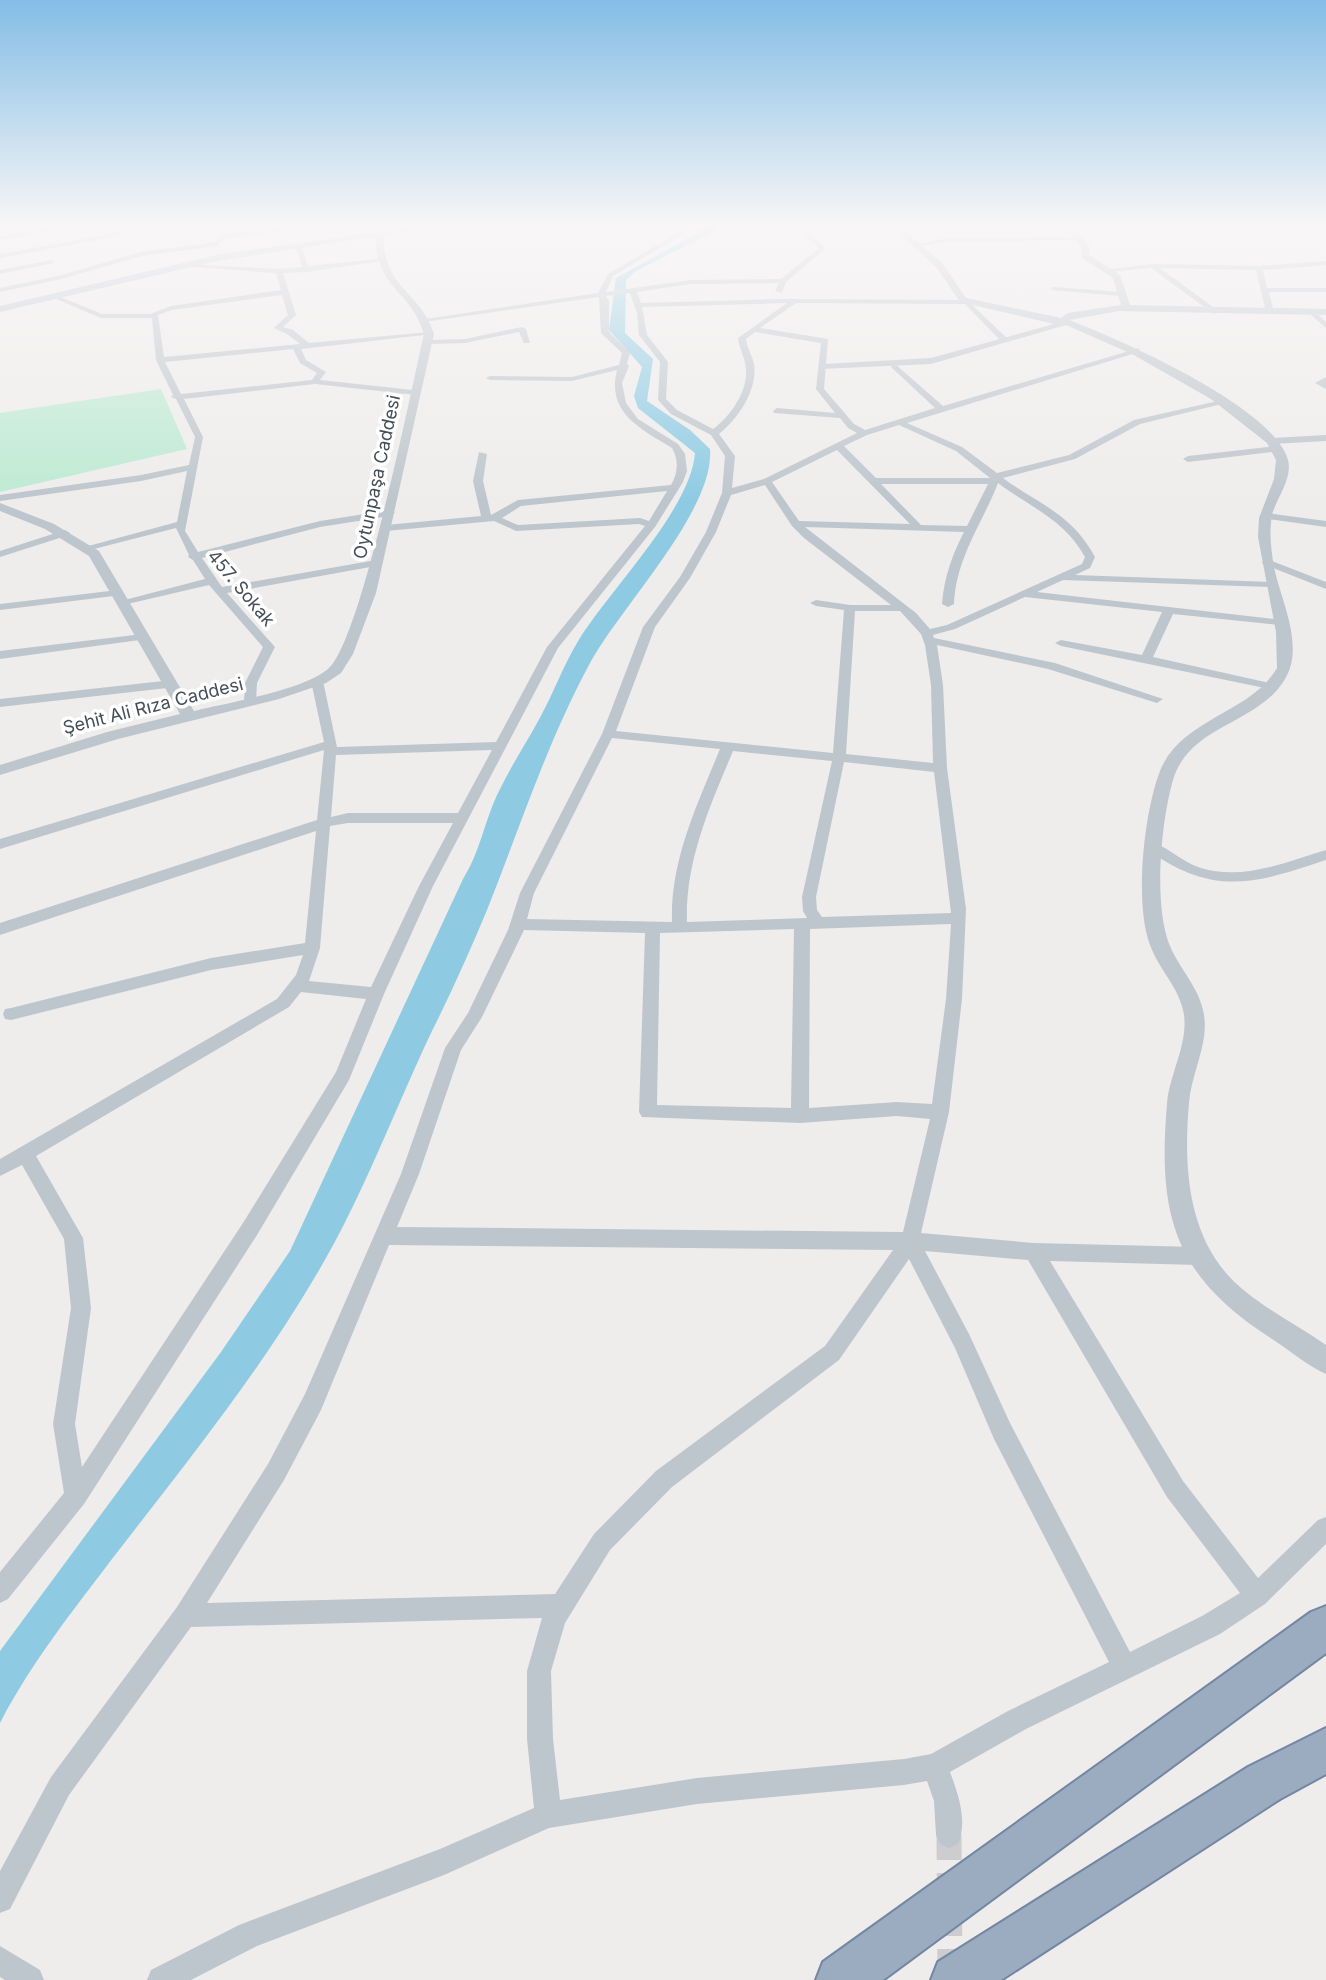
<svg xmlns="http://www.w3.org/2000/svg" width="1326" height="1980" viewBox="0 0 1326 1980" font-family="Inter,sans-serif">
<rect width="100%" height="100%" fill="#efecec"/>
<path fill="#bdead2" d="M161,389L187,449L0,492V413Z"/>
<path fill="#8ecbe3" d="M708,224H719L711,233L636,271L626,280L625,333L653,359L647,401L690,430L710,449C715,511 619,608 589,665C547,743 520,827 487,910C470,951 452,991 432,1031C393,1113 362,1199 315,1277C256,1377 183,1467 112,1559C72,1612 31,1663 0,1723V1651L221,1352L290,1251L463,879C480,852 484,823 497,795C512,763 532,735 547,704C557,684 565,663 577,643C607,592 691,510 695,453L638,408L634,396L642,367L609,330L616,278L696,234Z"/>
<g fill="none" stroke-linecap="round" stroke-linejoin="round">
<path stroke="#cdccce" stroke-width="25" stroke-dasharray="25 13" stroke-linecap="butt" d="M949,1835L950,1980"/>
<g stroke="#7387a3" stroke-width="4">
<g id="trunk">
<path d="M1326,1606V1653L883,1980H816L823,1962L1311,1612Z"/>
<path d="M1326,1728V1774L1280,1799L1001,1980H931L938,1962L1248,1767Z"/>
</g>
</g>
<g fill="#bec6cd" fill-rule="evenodd">
<path d="M78,224H91L0,240V236Z"/>
<path d="M118,224H124L127,231L119,236L0,258V254L115,233L121,230Z"/>
<path d="M319,224H337L225,238L217,246L142,256L61,279L0,292V288L58,276L141,252L215,242L223,234Z"/>
<path d="M693,224H700L613,276L606,292L691,280L781,279L819,248L805,236L811,224H817L811,236L826,248L786,282L782,293L775,291L779,283L691,284L637,292L641,303L779,299L967,300L1010,341L1003,343L965,304L796,303L760,328L828,339L824,389L854,424L865,430L935,408L891,367L894,363L943,406L1139,348V352L907,423L962,447L997,473L1069,455L1134,420L1222,400L1226,403L1140,424L1075,459L1003,478C1041,506 1071,513 1095,557L1090,568L1075,575L1274,582V586L1270,587L1063,580L1037,592L1284,620V624L1280,625L1173,614L1153,657L1274,684V690L1061,646L1055,643L1061,640L1142,655L1162,612L1025,597L955,629L933,635L934,638L1055,663L1163,699L1157,703L1048,669L937,645L943,685L947,768L966,909L962,999L949,1112L921,1233L1034,1243L1198,1247L1205,1250L1208,1256L1205,1262L1198,1265L1050,1261L1183,1481L1258,1578L1318,1520L1326,1517V1544L1265,1604L1220,1634L1026,1729L950,1772C958,1794 968,1821 958,1844L949,1848L940,1844L936,1835L934,1801L927,1781L904,1785L697,1804L549,1828L444,1875L257,1946L191,1980H147L151,1970L239,1925L440,1849L534,1808L527,1739V1671L542,1618L191,1627L69,1795L10,1909L0,1913V1871L51,1777L177,1607L268,1464L305,1394L401,1174L445,1048L468,1013L508,930L520,893L602,734L643,627L680,577L706,532L722,493L725,456L711,435L671,414L658,400L660,362L639,335L637,313L630,293L606,296L609,301V332L630,353L627,364L629,366L622,383L626,403L638,419L678,444L685,454L687,471L683,482L655,527L558,648L433,886L384,994L349,1080L257,1235L84,1504L8,1599L0,1603V1572L64,1493L53,1424L71,1308L64,1239L22,1165L0,1176V1159L277,999L296,975L303,955L211,970L11,1020L5,1019L3,1014L5,1009L11,1008L211,958L305,943L316,831L0,935V923L317,820L324,750L0,849V839L324,742L311,681L317,677L323,681L337,747L496,742L547,647L645,526L639,524L516,531L494,521L386,531L381,528L386,525L481,516L473,481L479,452L487,454L483,481L491,515L518,500L671,485C678,473 679,460 672,448C641,429 606,413 617,370L572,381L490,380L486,378L490,376L572,377L619,365L622,353L601,333L599,297L423,322L419,320L598,293L608,274ZM787,303L738,338C739,347 743,354 745,363C751,387 732,415 713,429L677,410L666,399L668,362L647,335L642,307ZM755,332L821,343L816,389L835,413L777,408L773,411L774,413L840,418L848,428L857,433L764,479L732,488L735,456L719,434C738,419 758,390 754,364C752,355 747,348 746,339ZM899,425L956,451L990,478H876L844,446L867,435ZM837,450L910,524L799,521L772,482ZM998,483C1031,508 1064,519 1085,557L1082,564L947,625L930,629L916,613L805,527L964,532C952,555 944,578 942,604L948,607L954,604C956,558 982,524 998,483ZM881,484H988L967,526L921,525ZM765,485L792,526L804,538L891,605H850L816,600L810,603L816,606L844,610L833,753L616,731L655,627L690,578L716,532L731,495ZM667,491L649,521L640,518L518,525L502,518L521,506ZM855,611H900L921,634L925,645L931,685L933,763L846,754ZM612,738L720,749C697,805 670,861 672,922L527,919L534,893ZM492,750L458,813H348L331,817L336,755ZM733,751L832,761L802,897L803,911L807,918L687,922C685,861 710,806 733,751ZM844,762L934,772L951,913L822,917L817,910L816,897ZM348,823H453L419,886L371,987L309,981L320,948L330,826ZM951,924L946,999L932,1104L897,1102L809,1108L810,929ZM794,929L791,1108L657,1105L660,933ZM524,930L645,933L639,1112L642,1117L800,1123L897,1116L930,1119L903,1232L397,1227L419,1174L461,1050L482,1017ZM301,992L366,999L336,1072L243,1223L82,1467L75,1424L91,1308L83,1238L36,1156L289,1007ZM389,1245L893,1250L825,1346L656,1471L594,1534L555,1594L207,1603L284,1480L321,1410ZM925,1251L1028,1260L1167,1497L1240,1593L1202,1616L1130,1652L1010,1423L969,1334ZM909,1259L955,1348L994,1439L1109,1662L1008,1711L931,1754L904,1759L697,1778L560,1800L553,1739L551,1671L565,1623L610,1550L672,1487L839,1360Z"/>
<path d="M1113,224H1144L1071,230L1068,228Z"/>
<path d="M1081,237L1079,240L946,242L915,247L912,245L946,238Z"/>
<path d="M298,243L301,245L308,266L378,259L381,261L306,272L283,273L296,315L283,327L293,330L309,343L429,332L433,334L301,349L306,360L326,372L320,380L413,390L417,393L416,395L315,384L184,399L203,437L185,531L198,552L320,521L390,510L395,513L390,516L320,527L202,558L222,587L376,560L381,563L376,566L227,593L275,647L257,683L256,702L250,706L244,702L245,683L263,647L209,585L123,605L117,602L205,579L193,560L188,557L189,555L176,528L86,551L81,548L177,522L187,471L141,481L0,501V495L141,475L189,465L195,437L176,399L171,397L173,395L156,360L152,318H101L56,299V295L102,314H150L171,306L281,290L276,273L180,266L183,264L279,269L302,267L295,245ZM282,295L288,315L274,328L287,334L300,344L164,357L158,315L172,310ZM293,349L300,363L317,373L312,380L181,394L165,362Z"/>
<path d="M52,260L54,263L0,274V270Z"/>
<path d="M1326,261V265L1263,270L1267,288H1326V292H1269L1274,312L1270,314L1266,312L1256,270L1160,268L1217,310L1214,314L1151,268L1107,272L1104,270L1153,264L1259,266Z"/>
<path d="M1053,287L1122,292L1126,294L1122,296L1051,290Z"/>
<path d="M1313,310L1326,322V328L1310,314Z"/>
<path d="M522,327L526,329L530,343H524L519,332L465,343L427,344L423,342L427,340L465,339Z"/>
<path d="M1326,377V389L1315,383Z"/>
<path d="M1326,435V441L1272,444L1267,441L1272,438Z"/>
<path d="M1277,446L1280,447V451L1188,462L1183,459L1188,456Z"/>
<path d="M1266,513L1326,521V527L1262,518V514Z"/>
<path d="M65,530L70,533L69,535L0,557V551Z"/>
<path d="M1267,559L1326,582V589L1263,564L1262,562Z"/>
<path d="M118,590L123,593L122,595L0,610V604Z"/>
<path d="M143,634L147,635V639L0,659V651Z"/>
<path d="M172,680L176,681V687L0,707V699Z"/>
<path d="M1156,844C1172,850 1184,863 1201,868C1243,881 1286,862 1326,850V860C1257,883 1215,897 1151,852L1149,849Z"/>
<path d="M0,1946L40,1970L44,1980H5L0,1977Z"/>
</g>
<g fill="#bec6cd" fill-rule="evenodd">
<path d="M889,224H897L943,264L966,298L1061,318L1068,313L1121,305L1113,278L1082,258L1081,246L1064,224H1072L1089,246V255L1120,275L1130,305L1326,309V315L1119,311L1069,320C1119,339 1274,407 1288,460C1293,478 1276,499 1272,515C1269,532 1271,550 1274,567C1281,601 1305,646 1285,679C1259,724 1189,725 1173,780C1161,822 1153,906 1170,946C1180,970 1200,988 1204,1015C1209,1044 1191,1074 1189,1103C1183,1171 1188,1247 1246,1292C1271,1312 1300,1327 1326,1345V1374C1308,1366 1292,1352 1275,1341C1176,1278 1157,1220 1167,1104C1169,1075 1188,1045 1184,1015C1180,988 1159,970 1150,945C1134,903 1144,812 1160,771C1181,718 1250,714 1277,668L1276,632L1258,537L1259,518L1274,479L1276,460L1267,443L1211,399L1132,354L1066,325L931,364L820,369L824,364L931,358L1054,324L960,302L937,268Z"/>
<path d="M379,232L383,234C385,293 419,288 434,334L376,593L353,654L341,673L326,683L279,699L118,739L0,775V765L107,732L180,714L89,556L45,529L0,511V503L54,524L99,551L194,711C229,702 301,691 328,669C361,642 411,390 424,334C411,289 376,291 375,234Z"/>
</g>
<path fill="#bec6d2" fill-rule="evenodd" d="M433,224H456L217,261L0,312V306L217,255Z"/>
<use href="#trunk" fill="#9babc0" fill-rule="evenodd"/>
</g>
<linearGradient id="sky" x2="0" y2="1"><stop stop-color="#84bde6"/><stop offset="0.45" stop-color="#f8f6f6"/><stop offset="1" stop-color="#f8f6f6" stop-opacity="0"/></linearGradient>
<rect width="1326" height="501" fill="url(#sky)"/>
<g text-anchor="middle" stroke-width="7" stroke-linejoin="round" paint-order="stroke">
<g font-size="18" fill="#464e58" stroke="#fff">
<text transform="translate(377 477) rotate(-78)" y="6">Oytunpaşa Caddesi</text>
<text transform="translate(241 588) rotate(50)" y="6">457. Sokak</text>
<text transform="translate(153 706) rotate(-14)" y="6">Şehit Ali Rıza Caddesi</text>
</g>
</g>
</svg>
